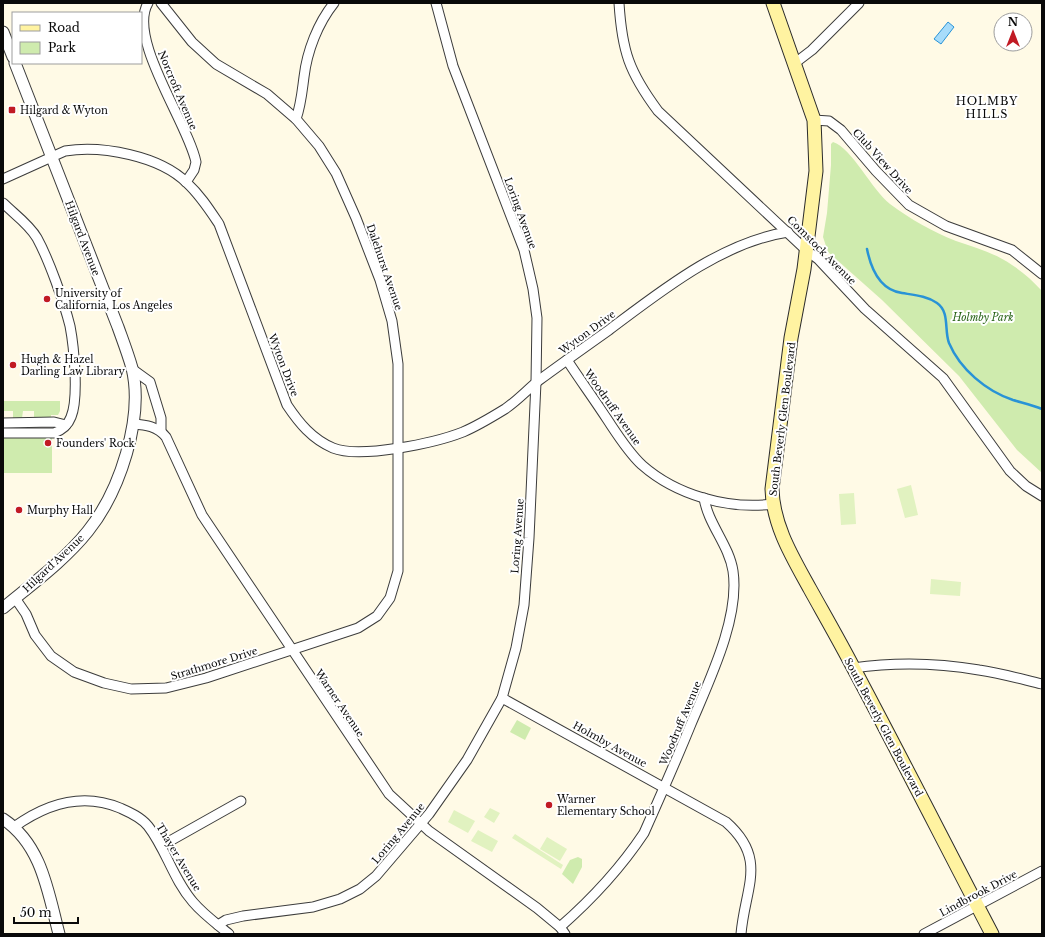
<svg xmlns="http://www.w3.org/2000/svg" width="1045" height="937" viewBox="0 0 1045 937" font-family="'Libre Baskerville',serif">
<rect width="100%" height="100%" fill="#fffae6"/>
<g fill="#cfebae">
<path d="M833,142C852,148 872,190 890,204C910,219 933,232 956,241C976,248 995,253 1012,265C1023,272 1033,281 1042,291V473L1017,450L959,376L882,300L828,252L823,237L827,213L831,165V144Z"/>
<path d="M3,401H60V411L58,415H51V418H34V411H23L22,418H13V411H3Z"/>
<rect x="3" y="438" width="49" height="35"/>
<path d="M517,720L531,728L525,740L510,732Z"/>
<path d="M578,857L582,859V867L573,884L562,874L570,860Z"/>
</g>
<g fill="#e1f2c0">
<path d="M911,485L918,515L905,518L897,489Z"/>
<path d="M854,493L856,524L841,525L839,494Z"/>
<path d="M931,579L961,582L960,596L930,594Z"/>
<path d="M490,808L500,813L494,823L484,817Z"/>
<path d="M454,810L475,821L468,833L448,822Z"/>
<path d="M478,830L498,841L492,852L471,841Z"/>
<path d="M515,834L563,865L561,869L512,838Z"/>
<path d="M547,837L567,849L560,861L540,849Z"/>
</g>
<path fill="#a7dcfa" stroke="#2993d6" d="M948,22L954,27L941,44L934,39Z"/>
<g fill="none" stroke-linecap="round" stroke-linejoin="round">
<path stroke="#2993d6" stroke-width="2.5" d="M867,249C871,269 880,290 902,293C914,295 927,296 937,303C950,312 944,330 949,343C960,369 986,391 1013,400C1023,403 1032,405 1042,409"/>
<g stroke="#3c3c3c" stroke-width="11">
<g id="minor">
<path d="M148,3C127,39 188,123 196,162L194,170L186,182"/>
<path d="M619,3C622,51 629,72 658,111L806,250L818,259L865,309L943,378L1010,471L1026,486L1042,496"/>
<path d="M795,63L812,50L859,3"/>
<path d="M296,119C301,105 302,92 304,77C307,51 318,23 334,3"/>
<path d="M814,120L829,121L841,130L876,171L909,205L946,226L1012,250L1042,274"/>
<path d="M3,179L65,151C102,145 160,156 187,183C200,195 209,209 219,224L287,405C299,423 312,439 333,448C360,459 435,443 463,432C477,426 492,417 505,409C517,401 527,390 538,381C561,364 585,347 609,330C661,291 722,242 788,232"/>
<path d="M3,203C14,214 29,224 37,238C49,260 64,302 70,326C74,347 79,398 71,417C68,425 62,430 54,433H3"/>
<path d="M567,360C580,380 594,399 607,419C617,434 628,452 642,465C676,495 728,510 773,504"/>
<path d="M132,369L150,382L161,418V431"/>
<path d="M3,423L54,422L66,425"/>
<path d="M133,424C146,425 157,426 166,437L202,515L389,794L429,831L537,908L560,927L565,934"/>
<path d="M15,598L26,614L35,635L51,656L74,672L104,683L131,689L166,688L206,678L358,628L377,616L390,598L398,571V364L392,321L380,280L356,218L336,173L319,146L296,119L267,94L216,64L192,42L161,3"/>
<path d="M853,668C895,662 938,663 979,670C1000,673 1021,679 1042,684"/>
<path d="M502,698L726,822C768,859 745,887 741,934"/>
<path d="M14,827C46,804 82,792 120,808C129,812 141,817 148,826C166,849 173,879 193,902C203,914 217,924 229,934"/>
<path d="M161,846L241,801"/>
<path d="M218,925L226,920L243,916L313,907L340,899L360,889L376,876L429,814L467,760L502,698L516,648L524,605L529,538L536,382L537,318L533,289L524,250L453,66L436,3"/>
<path d="M560,927C592,899 620,869 644,833C660,797 676,761 691,724C709,681 740,618 733,571C729,545 708,524 704,498"/>
<path d="M924,934L1042,871"/>
</g>
</g>
<g stroke="#3c3c3c" stroke-width="13">
<g id="tertiary">
<path d="M3,32L13,57"/>
<path d="M3,608C32,584 65,560 88,531C120,491 144,418 132,368C128,354 123,341 118,327L15,63"/>
<path d="M3,819C42,845 48,892 59,934"/>
</g>
</g>
<g stroke="#2b2b2b" stroke-width="15">
<path id="secondary" d="M773,3L814,120L816,171L804,269L791,338L772,489C773,526 793,558 810,589C825,616 840,642 854,669C901,757 946,846 992,934"/>
</g>
<use href="#minor" stroke="#fff" stroke-width="9"/>
<use href="#tertiary" stroke="#fff" stroke-width="11"/>
<use href="#secondary" stroke="#fff3a1" stroke-width="13"/>
</g>
<g fill="#c11a24" stroke="#fff" stroke-width="1.5">
<rect x="8" y="106" width="8" height="8" rx="2"/>
<circle cx="47" cy="299" r="4"/>
<circle cx="13" cy="365" r="4"/>
<circle cx="48" cy="443" r="4"/>
<circle cx="19" cy="510" r="4"/>
<circle cx="549" cy="805" r="4"/>
</g>
<g text-anchor="middle" stroke-width="4" stroke-linejoin="round" paint-order="stroke">
<g font-size="10" fill="#090909" stroke="#fff">
<text transform="translate(178 90) rotate(67)" y="4">Norcroft Avenue</text>
<text transform="translate(883 161) rotate(48)" y="4">Club View Drive</text>
<text transform="translate(521 213) rotate(70)" y="4">Loring Avenue</text>
<text transform="translate(83 238) rotate(69)" y="4">Hilgard Avenue</text>
<text transform="translate(822 250) rotate(45)" y="4">Comstock Avenue</text>
<text transform="translate(385 267) rotate(71)" y="4">Dalehurst Avenue</text>
<text transform="translate(587 332) rotate(-36)" y="4">Wyton Drive</text>
<text transform="translate(284 365) rotate(69)" y="4">Wyton Drive</text>
<text transform="translate(613 407) rotate(55)" y="4">Woodruff Avenue</text>
<text transform="translate(782 419) rotate(-83)" y="4">South Beverly Glen Boulevard</text>
<text transform="translate(517 536) rotate(-86)" y="4">Loring Avenue</text>
<text transform="translate(53 563) rotate(-43)" y="4">Hilgard Avenue</text>
<text transform="translate(214 663) rotate(-17)" y="4">Strathmore Drive</text>
<text transform="translate(340 703) rotate(56)" y="4">Warner Avenue</text>
<text transform="translate(680 723) rotate(-67)" y="4">Woodruff Avenue</text>
<text transform="translate(884 727) rotate(62)" y="4">South Beverly Glen Boulevard</text>
<text transform="translate(610 744) rotate(29)" y="4">Holmby Avenue</text>
<text transform="translate(398 833) rotate(-50)" y="4">Loring Avenue</text>
<text transform="translate(179 857) rotate(59)" y="4">Thayer Avenue</text>
<text transform="translate(978 893) rotate(-28)" y="4">Lindbrook Drive</text>
</g>
<g font-size="10" fill="#090909" stroke="#fff" text-anchor="start">
<text x="20" y="114">Hilgard &amp; Wyton</text>
<text x="55" y="297">University of<tspan x="55" dy="12">California, Los Angeles</tspan></text>
<text x="21" y="363">Hugh &amp; Hazel<tspan x="21" dy="12">Darling Law Library</tspan></text>
<text x="56" y="447">Founders' Rock</text>
<text x="27" y="514">Murphy Hall</text>
<text x="557" y="803">Warner<tspan x="557" dy="12">Elementary School</tspan></text>
</g>
<g font-size="10" font-style="italic" fill="#286417" stroke="#fff">
<text x="983" y="321">Holmby Park</text>
</g>
<g font-size="11" letter-spacing="1" fill="#090909" stroke="#fff">
<text x="987" y="105">HOLMBY<tspan x="987" dy="13">HILLS</tspan></text>
</g>
</g>
<rect width="1045" height="937" fill="none" stroke="#090909" stroke-width="8"/>
<rect x="12" y="12" width="130" height="52" fill="#ffffff" stroke="#9d9d9d"/>
<rect x="20" y="25" width="20" height="6" fill="#fff3a1" stroke="#9d9d9d"/>
<text x="48" y="32" font-size="12" fill="#090909">Road</text>
<rect x="20" y="42" width="20" height="12" fill="#cfebae" stroke="#9d9d9d"/>
<text x="48" y="52" font-size="12" fill="#090909">Park</text>
<g transform="translate(1013 32)"><circle r="19" fill="#ffffff" stroke="#9d9d9d"/>
<path d="M0-3L7 15L0 10L-7 15Z" fill="#c11a24"/>
<text y="-6" font-size="11" font-weight="bold" text-anchor="middle" fill="#090909">N</text>
</g>
<path d="M14 917v6h64v-6" fill="none" stroke="#090909" stroke-width="2"/>
<text x="20" y="917" font-size="12" fill="#090909" stroke="#ffffff" stroke-width="3" paint-order="stroke">50 m</text>
</svg>
